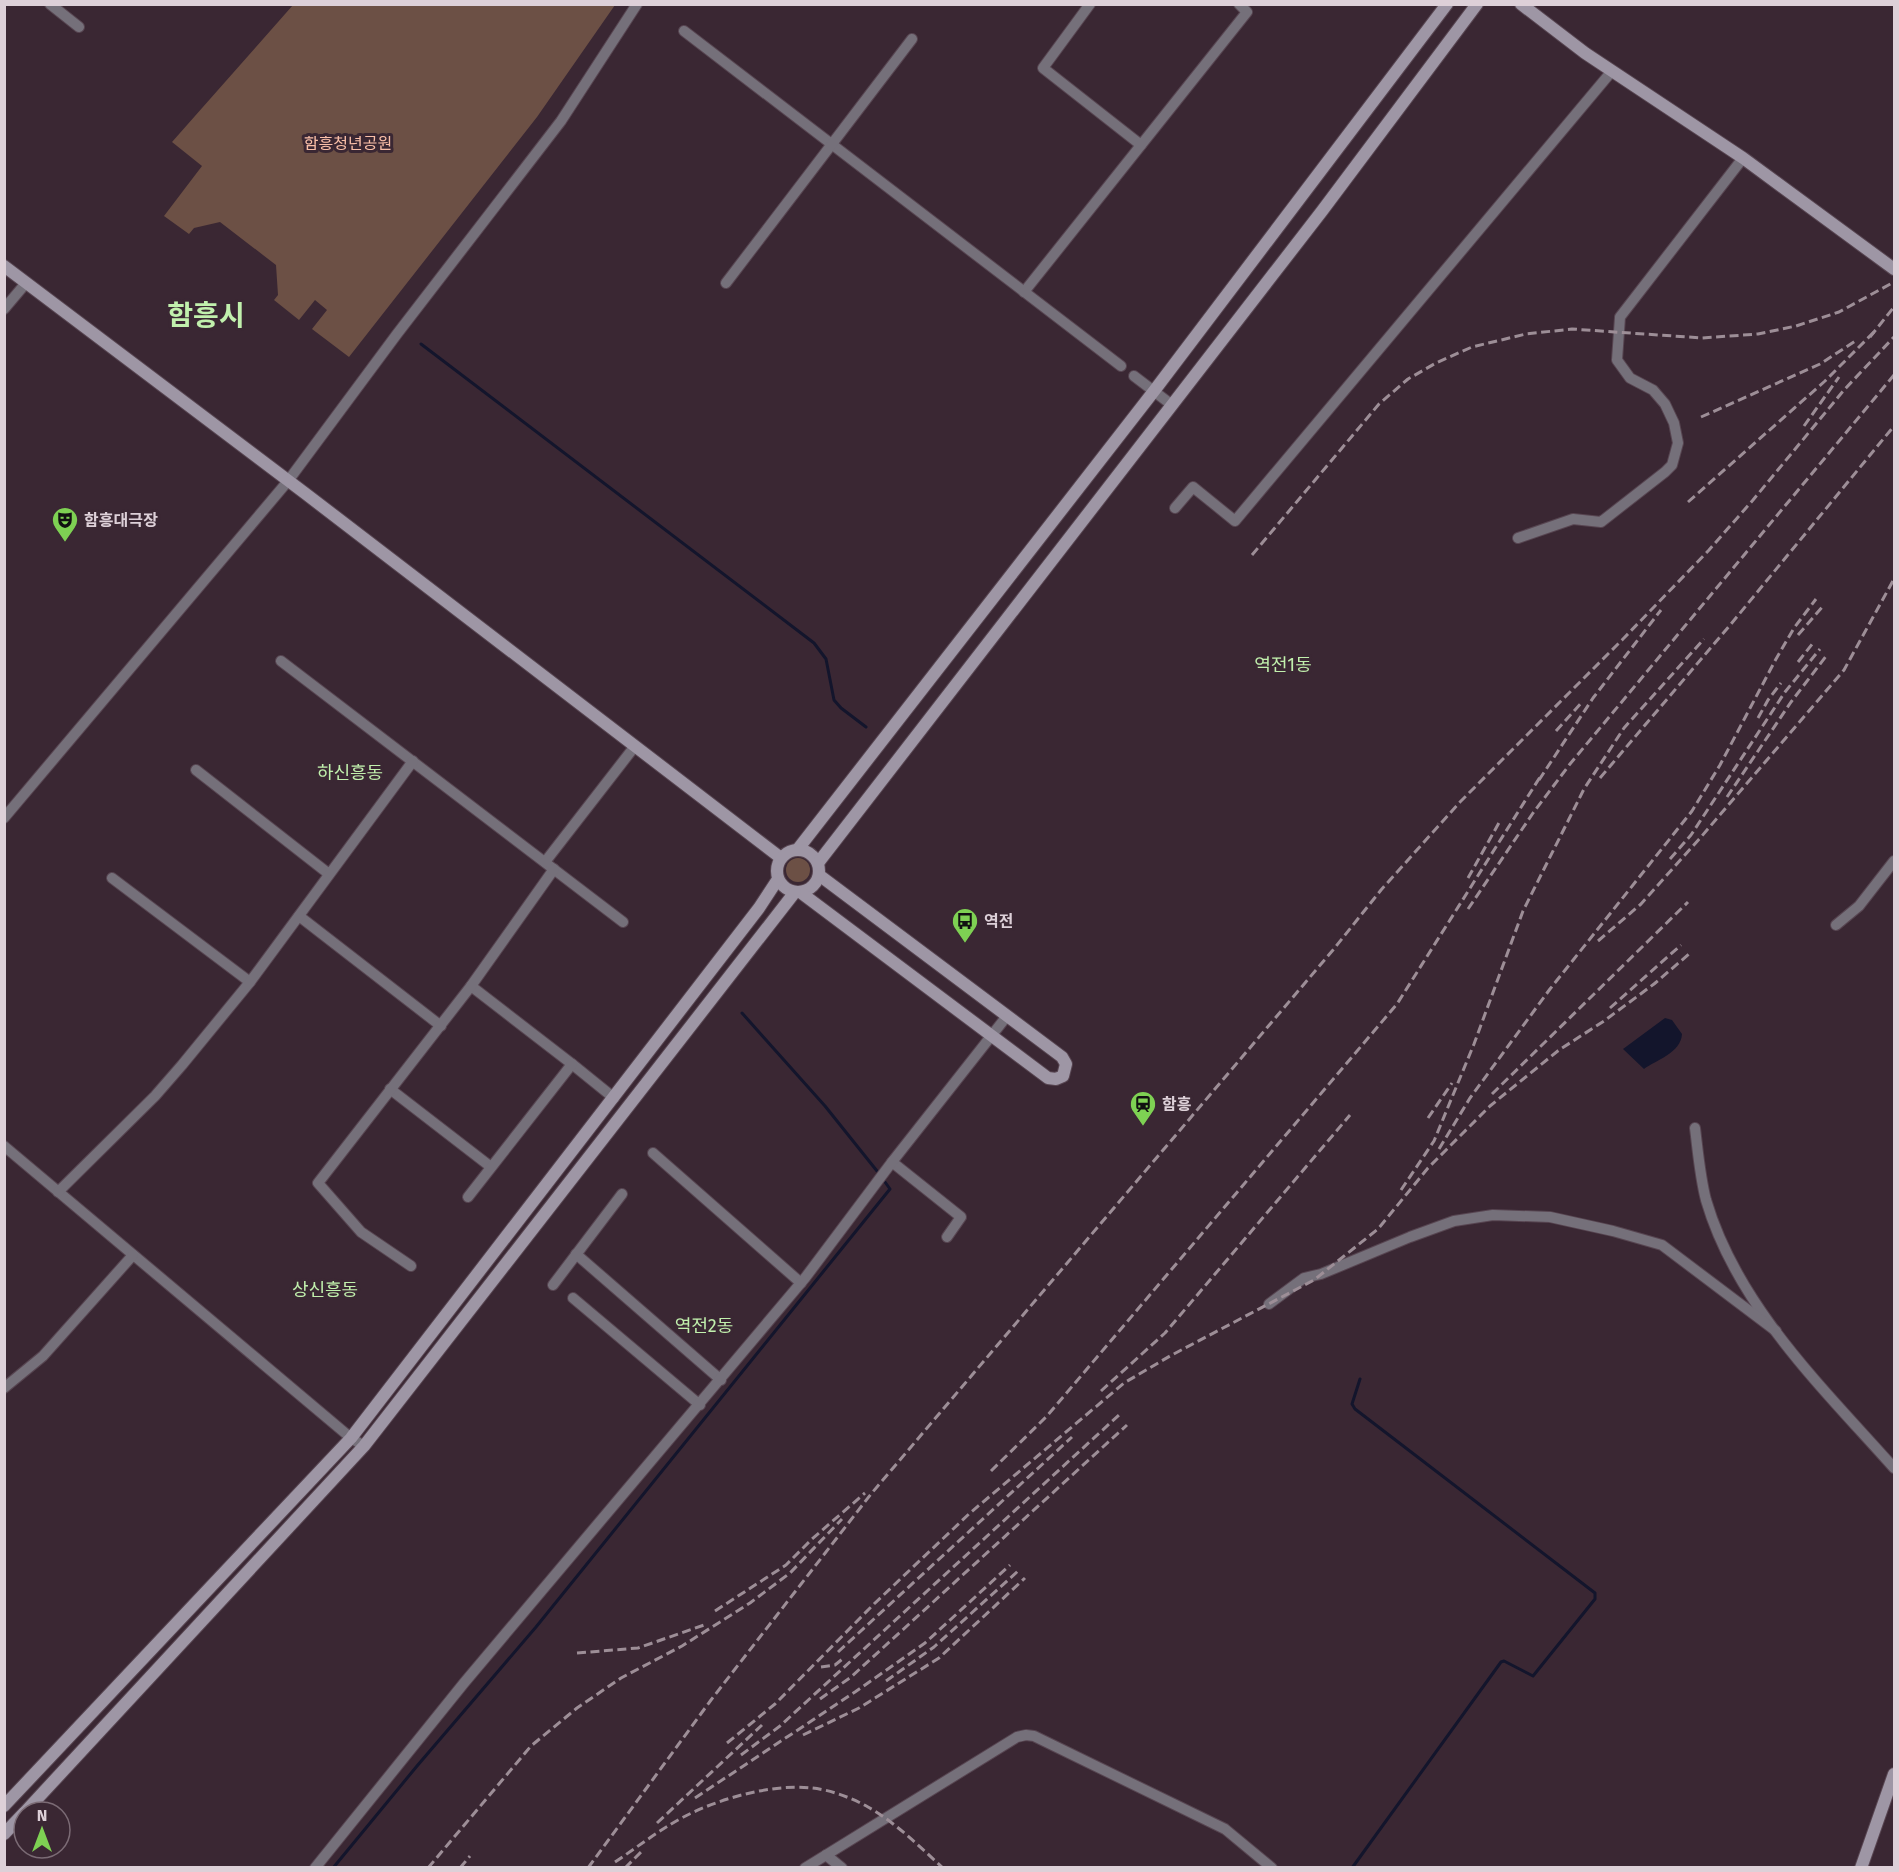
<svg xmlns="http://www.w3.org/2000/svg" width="1899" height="1872" viewBox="0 0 1899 1872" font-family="'Fira Sans','Noto Sans KR',sans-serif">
<rect width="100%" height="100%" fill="#3a2733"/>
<g fill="#6c5045">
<path d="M293,5H615L537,117L349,357L312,329L327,310L315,300L299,320L274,300L278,295L276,265L220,222L194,228L189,234L164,216L202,166L172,142Z"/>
<circle cx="798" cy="870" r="12"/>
</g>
<path fill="#13152c" d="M1665,1018L1672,1020L1682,1034C1681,1053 1656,1060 1644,1069L1623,1049Z"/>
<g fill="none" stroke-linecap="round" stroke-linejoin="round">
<g stroke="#13152c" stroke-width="3">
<path d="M421,344L814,643L826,659L834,700L841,708L866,727"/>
<path d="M742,1013L825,1106L877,1171"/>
<path d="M333,1868L417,1766L536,1627L890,1189L885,1182"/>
<path d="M1352,1868L1501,1662L1504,1661L1533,1676L1595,1599V1593L1355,1409L1352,1404L1360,1379"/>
</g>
<g stroke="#574551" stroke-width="12">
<g id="street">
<path d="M50,4L79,27"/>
<path d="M1090,4L1043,68L1141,145"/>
<path d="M684,31L1121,366"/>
<path d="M726,283L912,39"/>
<path d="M1024,292L1247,12L1239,4"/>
<path d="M4,309L26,283"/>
<path d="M1134,376L1172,405"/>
<path d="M1175,508L1193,487L1235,521L1612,71"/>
<path d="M1518,538L1573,519L1601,522L1665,472L1672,465L1678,443L1674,423L1665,404L1653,390L1630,378L1617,360L1620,317L1743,158"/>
<path d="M281,661L623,922"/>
<path d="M196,770L329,874"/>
<path d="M4,818L288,481L397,334L561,121L637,4"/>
<path d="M545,862L635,746"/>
<path d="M112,878L250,982"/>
<path d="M299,916L441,1026"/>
<path d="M1836,925L1859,906L1894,861"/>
<path d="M471,986L572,1064L614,1098"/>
<path d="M390,1089L491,1167"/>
<path d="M1695,1128C1698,1152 1700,1177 1706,1200C1737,1306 1823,1388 1894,1468"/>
<path d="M4,1146L351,1438L364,1446"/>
<path d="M653,1153L801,1283"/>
<path d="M892,1162L961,1217L947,1237"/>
<path d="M58,1192L155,1096L182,1065L250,982L413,761"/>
<path d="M468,1197L572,1064"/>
<path d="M576,1254L721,1380"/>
<path d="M411,1266L361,1232L318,1183L471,986L554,869"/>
<path d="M553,1285L622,1194"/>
<path d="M573,1298L700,1405"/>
<path d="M1269,1304L1304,1278L1321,1274L1410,1237L1454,1221L1493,1215L1550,1217L1613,1231L1662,1245L1776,1331"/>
<path d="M4,1388L43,1356L133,1255"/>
<path d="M826,1855L842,1868"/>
<path d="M315,1868L464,1683L805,1278L892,1162L1007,1016"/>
<path d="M805,1868L1017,1737L1026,1735L1034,1736L1225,1829L1272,1868"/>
</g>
</g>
<g stroke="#574551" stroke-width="14">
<g id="secondary">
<path d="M1521,4L1585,53L1743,158L1894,269"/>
<path d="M4,266L306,494L781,858"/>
<path d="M798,849L1154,391L1447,4"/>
<circle cx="798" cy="871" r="21"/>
<path d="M818,863L1322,211L1477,4"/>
<path d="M800,892L1048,1078L1056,1079L1063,1076L1066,1064L1062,1057L819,875"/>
<path d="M4,1806L351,1438L759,908L778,879"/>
<path d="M25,1812L364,1446L795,892"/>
<path d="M4,1834L24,1813"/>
<path d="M1861,1868L1894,1774"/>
</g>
</g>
<use href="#street" stroke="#75707a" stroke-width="10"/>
<use href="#secondary" stroke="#9e96a5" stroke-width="12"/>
<g stroke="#9d8e97" stroke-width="3" stroke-dasharray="9 4.5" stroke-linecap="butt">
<path d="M1870,337L1894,307"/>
<path d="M1701,417L1820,364L1857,340"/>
<path d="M1804,426L1839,377"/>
<path d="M1688,502L1825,381L1875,331"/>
<path d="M1252,555L1379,404L1408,379L1436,363L1472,347L1526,334L1572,329L1702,338L1758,334L1796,326L1839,312L1894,282"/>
<path d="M1798,635L1824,605"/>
<path d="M1798,662L1813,643"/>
<path d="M1758,718L1768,700L1781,683"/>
<path d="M1556,731L1583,701"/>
<path d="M1600,778L1731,624L1894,426"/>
<path d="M1539,780L1593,698L1661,610"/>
<path d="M1727,797L1791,702L1827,655"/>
<path d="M1670,859L1691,835L1785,692L1820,649"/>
<path d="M1468,878L1500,821"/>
<path d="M1468,909L1533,813L1570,764L1894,375"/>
<path d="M1598,941L1641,904L1701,837L1844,670L1894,579"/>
<path d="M1610,1008L1681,945"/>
<path d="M1492,1094L1688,902"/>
<path d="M1428,1118L1452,1083"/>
<path d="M1439,1149L1470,1098L1550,989L1692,811L1720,765L1776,659L1794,628L1816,599"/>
<path d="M1401,1190L1434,1141L1474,1044L1523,911L1584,789L1624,728L1704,639"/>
<path d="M1101,1391L1165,1333L1350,1115"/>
<path d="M991,1471L1047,1416L1397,1004L1542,774"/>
<path d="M715,1611L786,1565L812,1539L865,1493"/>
<path d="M838,1652L1072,1437"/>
<path d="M577,1653L638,1648L707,1624"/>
<path d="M821,1667L835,1665L845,1657"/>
<path d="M886,1681L934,1647L1018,1571"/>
<path d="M820,1699L851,1677L1127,1425"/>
<path d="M803,1735L859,1708L939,1658L1025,1578"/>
<path d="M727,1743L775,1704L874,1604L970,1513L1124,1383L1170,1356L1314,1280L1378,1229L1428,1168L1490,1106L1559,1050L1604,1021L1654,984L1689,954"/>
<path d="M741,1755L780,1726L1119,1415"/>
<path d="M695,1798L855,1692L925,1643L1010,1565"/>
<path d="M657,1823L762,1725"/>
<path d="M615,1862C633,1850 650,1837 668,1826C705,1802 768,1783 812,1788C831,1790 852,1798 868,1807C896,1823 919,1846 943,1868"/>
<path d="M428,1868L531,1746L577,1708L621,1678L682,1646L750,1603L790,1573L842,1519"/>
<path d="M460,1868L470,1856"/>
<path d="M482,1868V1867"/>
<path d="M588,1868L711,1700L871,1494L1333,950L1381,890L1460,802L1623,639L1709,550L1753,500L1844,390L1894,337"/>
<path d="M625,1868L641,1852"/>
</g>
</g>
<defs>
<g id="theatre-pin" transform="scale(1.35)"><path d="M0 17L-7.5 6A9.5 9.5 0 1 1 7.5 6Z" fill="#7ed153" stroke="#3a2733"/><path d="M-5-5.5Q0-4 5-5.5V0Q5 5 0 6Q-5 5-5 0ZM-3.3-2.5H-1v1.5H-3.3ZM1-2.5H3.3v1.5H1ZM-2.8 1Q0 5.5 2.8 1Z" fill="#111"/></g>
<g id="bus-pin" transform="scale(1.35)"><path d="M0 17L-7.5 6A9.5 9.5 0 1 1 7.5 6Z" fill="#7ed153" stroke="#3a2733"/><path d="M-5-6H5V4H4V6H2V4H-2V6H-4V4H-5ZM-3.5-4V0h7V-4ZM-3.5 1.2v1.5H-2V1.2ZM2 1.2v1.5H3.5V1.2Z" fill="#111"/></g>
<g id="station-pin" transform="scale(1.35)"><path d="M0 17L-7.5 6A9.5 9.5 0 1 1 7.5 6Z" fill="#7ed153" stroke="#3a2733"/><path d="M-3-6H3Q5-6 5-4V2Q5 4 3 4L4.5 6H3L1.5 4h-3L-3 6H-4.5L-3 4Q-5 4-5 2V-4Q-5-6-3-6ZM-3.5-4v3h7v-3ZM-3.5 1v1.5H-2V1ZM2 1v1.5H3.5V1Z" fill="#111"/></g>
</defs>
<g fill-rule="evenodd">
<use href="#theatre-pin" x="65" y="520"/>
<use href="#bus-pin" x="965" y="921"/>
<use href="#station-pin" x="1143" y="1104"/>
</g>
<g text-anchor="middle" stroke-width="6" stroke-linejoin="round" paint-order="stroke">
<g font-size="16" fill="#fabfa8" stroke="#3a2733">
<text x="348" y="149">함흥청년공원</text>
</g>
<g font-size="16" font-weight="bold" fill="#ddd0d8" stroke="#3a2733" text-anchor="start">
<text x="84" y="526">함흥대극장</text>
<text x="984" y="927">역전</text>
<text x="1162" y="1110">함흥</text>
</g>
<g font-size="18" fill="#c1f0ad" stroke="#3a2733">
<text x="1283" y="671">역전1동</text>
<text x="350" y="779">하신흥동</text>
<text x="325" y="1296">상신흥동</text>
<text x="704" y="1332">역전2동</text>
</g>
<g font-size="28" font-weight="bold" fill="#c1f0ad" stroke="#3a2733">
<text x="206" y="325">함흥시</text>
</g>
</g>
<rect width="1899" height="1872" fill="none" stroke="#ddd0d8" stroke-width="12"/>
<g transform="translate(42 1830)"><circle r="28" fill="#3a2733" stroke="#7b6b75" stroke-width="1.5"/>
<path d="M0-4.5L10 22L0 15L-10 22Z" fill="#7ed153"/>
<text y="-9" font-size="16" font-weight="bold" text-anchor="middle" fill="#ddd0d8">N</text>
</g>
</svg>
